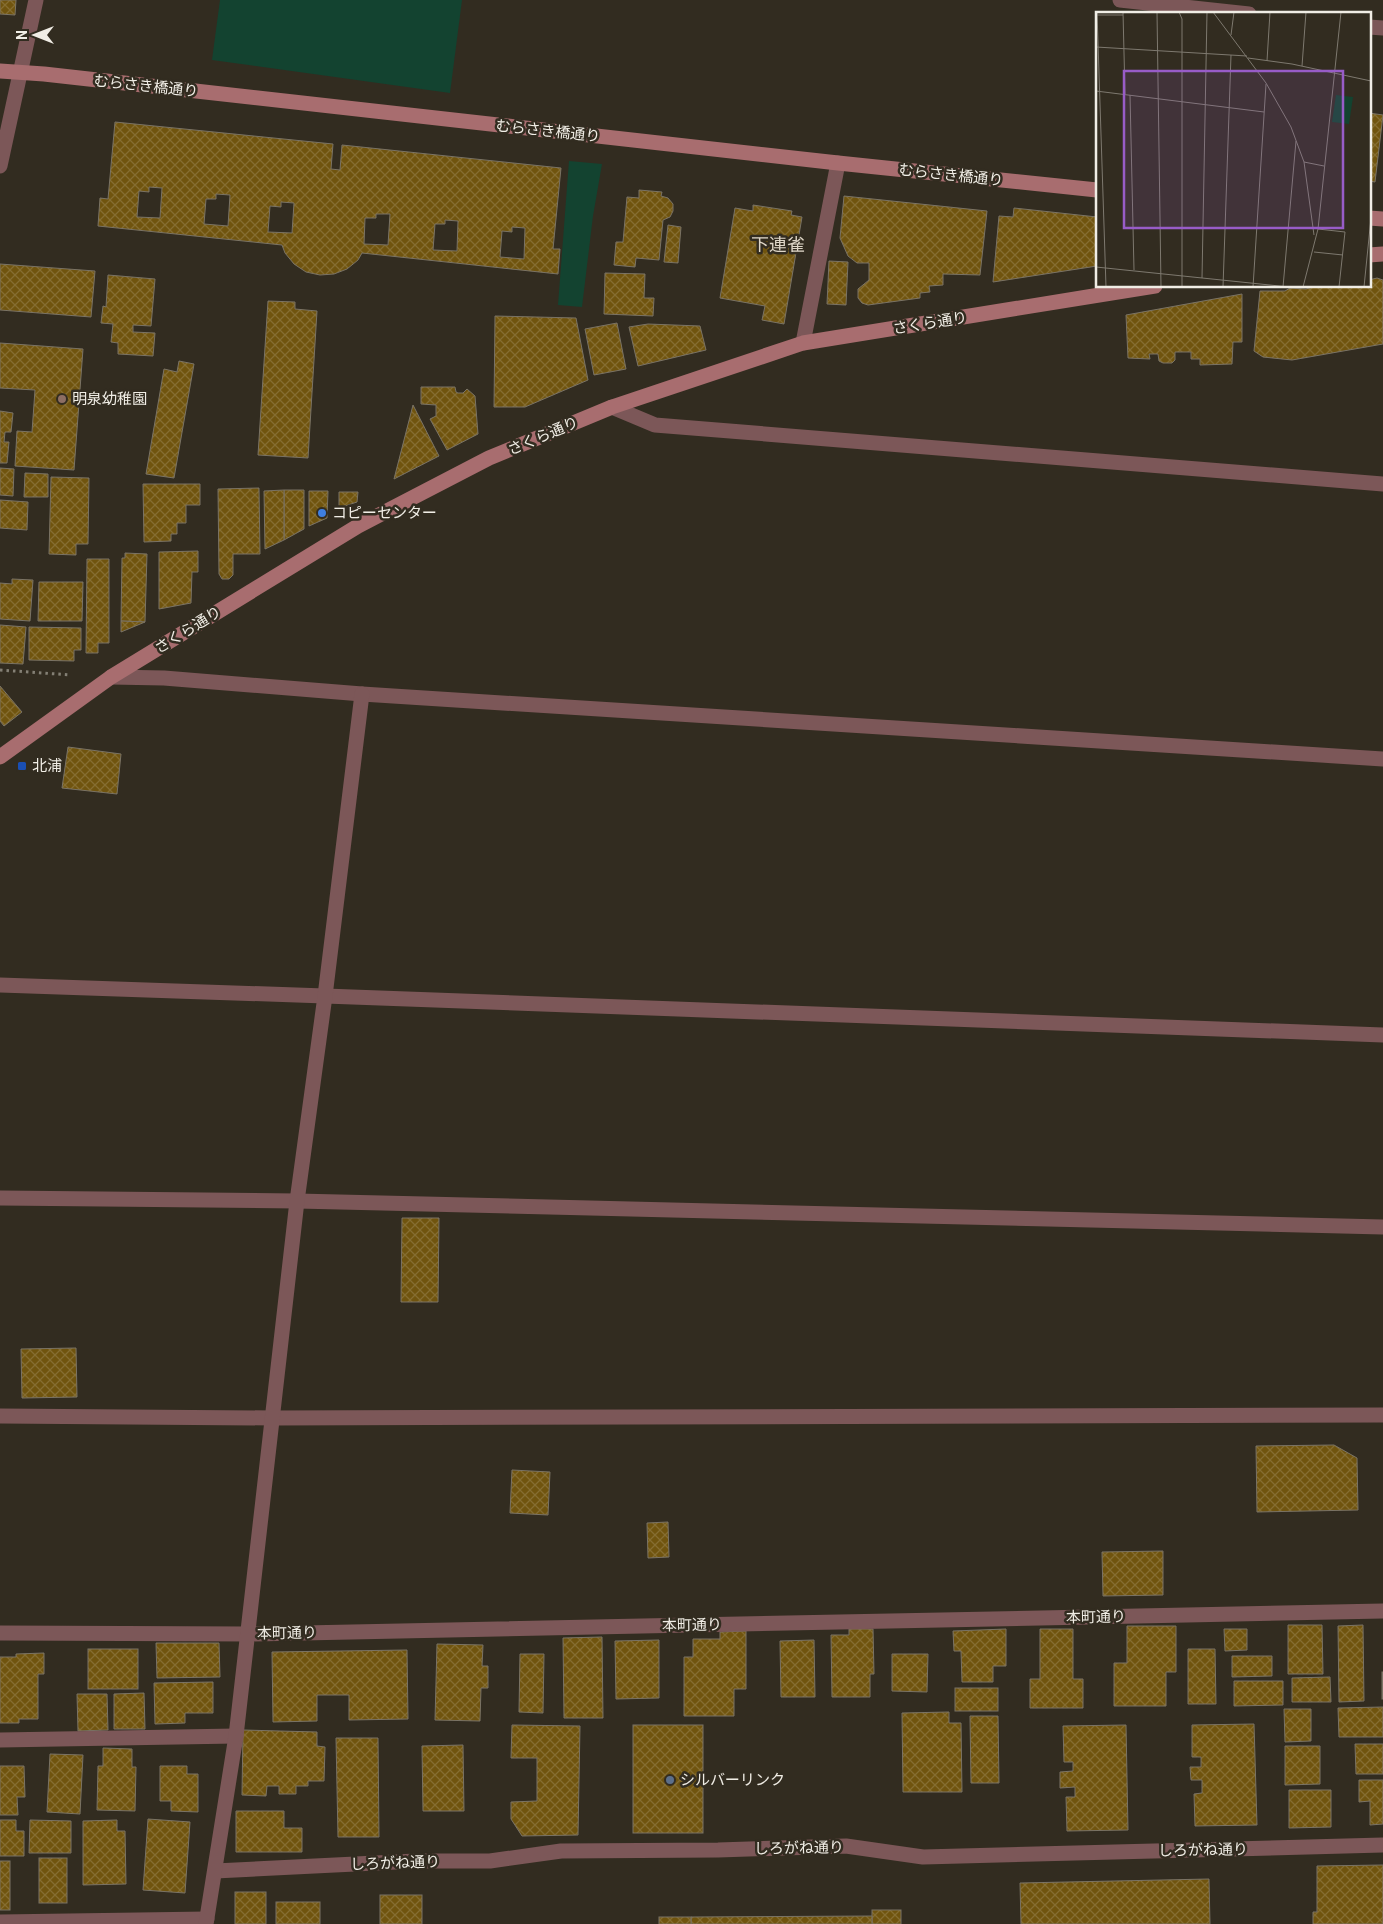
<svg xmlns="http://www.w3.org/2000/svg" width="1383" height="1924" viewBox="0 0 1383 1924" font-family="Roboto,'Noto Sans JP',sans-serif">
<defs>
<pattern id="building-cross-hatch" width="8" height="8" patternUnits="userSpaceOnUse" patternTransform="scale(1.25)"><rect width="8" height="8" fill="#70540e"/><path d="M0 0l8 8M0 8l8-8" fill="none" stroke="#856d31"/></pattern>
</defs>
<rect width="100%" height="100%" fill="#322c20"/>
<g fill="#134330">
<path d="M220,0H462L450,93L212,60Z"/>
<path d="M569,161L602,164L593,216L582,307L558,305Z"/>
</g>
<g fill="url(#building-cross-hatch)" stroke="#7a7365" fill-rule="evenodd">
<path d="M0,0H16L15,15L0,14Z"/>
<path d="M1369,113L1383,115L1375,182L1369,181Z"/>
<path d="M115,122L333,144L331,169L340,170L342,145L561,168L553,249H560L558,274L362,253L358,260L347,269L334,274L320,275L306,272L294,264L285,253L282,245L98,226L100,198L108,199ZM149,187L162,188L160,218L137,217L139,191L149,192ZM216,194L230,195L228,226L204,224L206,199H216ZM281,202L294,203L292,233L268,232L270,206L281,207ZM376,214H390L388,245L364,244L365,218H376ZM445,220L458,221L457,251L433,250L435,224H445ZM512,227L525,228L524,259L500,257L502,231L512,232Z"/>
<path d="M639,190L662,192L661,196L668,198L673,204V211L670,217L663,220L659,260L636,258L635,267L614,265L616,242H623L627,197L639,198Z"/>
<path d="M844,196L987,211L980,275L943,274V285L929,286L930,292L920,293V298L868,305L862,303L858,298V289L869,280V263H857L848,256L840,238Z"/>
<path d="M753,205L792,211L791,215L802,217L784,324L762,320L765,306L720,298L735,208L753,211Z"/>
<path d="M1014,208L1097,217V266L993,282L999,216L1013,217Z"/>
<path d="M668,225L681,227L678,263L664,262Z"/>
<path d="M829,261L848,262L846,305L827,304Z"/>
<path d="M0,264L95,271L91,317L0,310Z"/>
<path d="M605,273L645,274L644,298H654L653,316L604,314Z"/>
<path d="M108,275L155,279L151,326L133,325V332L155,333L153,356L118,354V343L111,342L113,324L101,323L103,306L106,307Z"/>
<path d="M1377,278L1383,280V344L1292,360L1263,357L1254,351L1260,291H1285L1290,288L1306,289L1316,286H1369V280Z"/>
<path d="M1242,294V342H1233L1232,364L1200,365V359H1191V352H1175V360L1172,363H1163L1159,361L1158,354H1149L1150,359L1128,358L1126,315Z"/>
<path d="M268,301L295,302V309L317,311L308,458L258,455Z"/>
<path d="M495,316L576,318L588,380L525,407H494Z"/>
<path d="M617,323L626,369L594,375L585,329Z"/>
<path d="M648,324L700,326L706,350L638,366L629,327Z"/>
<path d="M0,343L83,349L74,470L15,466L17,431L32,432L35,390L0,388Z"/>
<path d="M179,361L194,364L174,478L146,474L164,369L177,372Z"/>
<path d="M421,387H455L456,392L458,393H463L467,389L475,396L478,434L447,450L430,419L436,416V405L421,404Z"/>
<path d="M413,405L439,456L394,479Z"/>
<path d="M0,411L13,413L11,432H5L4,442H9L7,463H0Z"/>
<path d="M0,468L14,469L13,496L0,495Z"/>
<path d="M25,473L48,474V497H24Z"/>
<path d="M51,477L89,478L88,544H76V555L49,554Z"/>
<path d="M143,484H200V505H186V523H177V534H171V541L144,542Z"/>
<path d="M259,488L260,554H233V575L229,579H222L219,574L218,489Z"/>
<path d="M284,490H304V529L284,540Z"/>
<path d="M284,490V540L265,549L264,491Z"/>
<path d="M309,491H328L327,518L309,526Z"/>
<path d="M339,492H358L357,502L339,508Z"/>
<path d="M0,500L28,502L27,530L0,528Z"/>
<path d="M198,551V572H192L191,603L159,609V552Z"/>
<path d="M125,553L147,554L145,622L121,621L122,558H125Z"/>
<path d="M87,559H109V643H98V653H86Z"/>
<path d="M12,579L33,580L30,621L0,619V583L12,584Z"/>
<path d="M39,582H83L82,621H38Z"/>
<path d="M121,621L145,622L121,632Z"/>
<path d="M0,625L26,627L23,664L0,663Z"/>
<path d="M29,627L81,628V650H74V661L29,660Z"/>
<path d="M0,686L22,712L4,726L0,721Z"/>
<path d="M68,747L121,754L117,794L62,788Z"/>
<path d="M402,1218H439L438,1302H401Z"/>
<path d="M76,1348L77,1397L22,1398L21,1349Z"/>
<path d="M1334,1445L1357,1458L1358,1510L1257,1512L1256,1446Z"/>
<path d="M512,1470L550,1472L548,1515L510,1513Z"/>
<path d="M668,1522L669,1557L648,1558L647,1523Z"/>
<path d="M1163,1551V1595L1103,1596L1102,1552Z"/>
<path d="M1288,1625H1322L1323,1674H1288Z"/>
<path d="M1363,1625L1364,1701L1339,1702L1338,1626Z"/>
<path d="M1127,1626H1176V1672H1166V1706H1114V1663H1127Z"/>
<path d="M849,1629H873L874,1674H870V1697H832L831,1635H849Z"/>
<path d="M1006,1629V1666H993V1682H962L961,1651H954L953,1631Z"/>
<path d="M1040,1629H1073V1679H1083V1708H1030V1679H1040Z"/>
<path d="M1224,1629H1247V1650L1225,1651Z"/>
<path d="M746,1631V1689H734V1716H684V1657H693V1639H720V1632Z"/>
<path d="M602,1637L603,1718H564L563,1638Z"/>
<path d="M659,1640V1698L616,1699L615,1641Z"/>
<path d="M814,1640L815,1697H781L780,1641Z"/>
<path d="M156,1643H219L220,1677L157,1678Z"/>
<path d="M437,1644L483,1645L482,1666H488V1688H481L480,1721L435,1720Z"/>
<rect x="88" y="1649" width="50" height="40"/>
<path d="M1188,1649H1215L1216,1704H1188Z"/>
<path d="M407,1650L408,1719L349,1720V1695H317V1721L273,1722L272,1652Z"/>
<path d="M44,1653V1674H38V1719H19V1723H0V1657H16V1654Z"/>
<path d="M520,1654H544L543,1713L519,1712Z"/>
<path d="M892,1654H928L927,1692L892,1691Z"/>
<path d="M1232,1656H1272V1676L1232,1677Z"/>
<rect x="1382" y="1672" width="1" height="27"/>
<path d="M1330,1677L1331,1702H1292V1678Z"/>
<path d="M1234,1681H1283V1705L1234,1706Z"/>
<path d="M213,1682V1713H185V1723L155,1724L154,1683Z"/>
<rect x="955" y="1688" width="43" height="23"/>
<path d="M144,1693L145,1729H114V1694Z"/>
<path d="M77,1694H107L108,1730L78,1731Z"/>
<path d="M1383,1707V1737H1339L1338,1708Z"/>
<path d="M1284,1709H1311V1741L1285,1742Z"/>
<path d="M949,1712V1723H961L962,1792H903L902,1713Z"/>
<path d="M970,1716H998L999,1783H971Z"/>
<path d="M1254,1724L1257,1825L1195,1826L1194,1794L1202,1793V1780H1191L1190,1767H1201V1757H1192V1725Z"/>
<path d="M512,1725L580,1726L578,1835L522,1836L511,1819V1802L537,1801V1758H511Z"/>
<rect x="633" y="1725" width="70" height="108"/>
<path d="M1126,1725L1128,1830L1067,1831L1066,1797H1075V1787L1060,1788V1772L1073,1771V1762H1064L1063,1726Z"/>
<path d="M243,1730L317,1732V1746L325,1747L324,1781H308V1786H296V1794H279V1786H267L266,1796L242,1795Z"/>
<path d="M336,1738H378L379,1837H338Z"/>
<path d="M1355,1744H1383V1774H1356Z"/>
<path d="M463,1745L464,1811H423L422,1746Z"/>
<path d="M1285,1746H1320V1784L1285,1785Z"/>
<path d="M103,1748L132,1749V1767H136L135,1811L97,1810L98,1766H103Z"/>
<path d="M50,1754L83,1755L80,1814L47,1812Z"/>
<path d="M0,1766H24L25,1797H17L18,1815H0Z"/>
<path d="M160,1766H187V1774H198V1812L171,1811V1801H160Z"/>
<path d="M1359,1780H1383V1824L1370,1825V1801L1359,1802Z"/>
<path d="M1289,1790H1331V1827L1289,1828Z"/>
<path d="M236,1811H284V1828H302V1852H236Z"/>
<path d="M148,1819L190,1822L185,1893L143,1890Z"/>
<path d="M0,1820H16V1831H24V1856H0Z"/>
<path d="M30,1820L71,1821V1853H29Z"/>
<path d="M117,1820V1831H125L126,1884L83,1885V1821Z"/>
<rect x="39" y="1858" width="28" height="45"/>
<rect x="0" y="1861" width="10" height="49"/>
<path d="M1383,1865V1924H1313V1912H1317V1866Z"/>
<path d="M1209,1879L1210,1924H1021L1020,1883Z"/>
<rect x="235" y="1892" width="31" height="32"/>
<rect x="380" y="1895" width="42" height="29"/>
<rect x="276" y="1902" width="44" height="22"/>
<rect x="872" y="1910" width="29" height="14"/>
<path d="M872,1916V1924H691V1917Z"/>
<rect x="659" y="1917" width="32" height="7"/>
</g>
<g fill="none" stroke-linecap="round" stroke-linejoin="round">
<path stroke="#848075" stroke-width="3" stroke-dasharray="2.5 4" stroke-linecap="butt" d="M0,670L71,675"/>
<g stroke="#7c5758" stroke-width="15">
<path d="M1120,0L1249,14"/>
<path d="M1369,27L1383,28"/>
<path d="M0,1740L236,1736"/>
</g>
<g stroke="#7c5758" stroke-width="15">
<path d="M0,166L36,0"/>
<path d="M803,343L838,163"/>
<path d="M612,407L655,425L1383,484"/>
<path d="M111,677L164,678L362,694L1383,759"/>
<path d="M0,985L325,996L1383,1035"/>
<path d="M0,1198L297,1201L1383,1227"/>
<path d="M0,1416L273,1418L1383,1415"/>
<path d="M0,1633L248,1634L1383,1611"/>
<path d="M215,1871L416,1861H490L561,1851L718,1850L846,1846L923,1857L1383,1845"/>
<path d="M0,1922L207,1919"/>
<path d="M206,1924L236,1736L297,1201L325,996L362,694"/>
</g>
<g stroke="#a86d6f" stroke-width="15">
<path d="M0,71L44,74L838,163L1097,190"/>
<path d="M1369,218L1383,219"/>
<path d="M1369,255L1383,254"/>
<path d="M0,757L111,677L358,526L489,458L612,407L803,343L1155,286"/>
</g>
</g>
<circle fill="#8d6e63" stroke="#322c20" stroke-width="2" cx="62" cy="399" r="5"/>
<circle fill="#3f7fe0" stroke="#322c20" stroke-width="2" cx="322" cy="513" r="5"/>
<rect fill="#1a4fb4" stroke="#322c20" stroke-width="2" x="17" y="761" width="10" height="10" rx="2.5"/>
<circle fill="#5c6f8a" stroke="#322c20" stroke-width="2" cx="670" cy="1780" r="5"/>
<g text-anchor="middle" stroke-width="5" stroke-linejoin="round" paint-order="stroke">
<g font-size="15" fill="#f0ede5" stroke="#322c20">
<text transform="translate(146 86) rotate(6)" y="5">むらさき橋通り</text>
<text transform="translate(548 131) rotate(6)" y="5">むらさき橋通り</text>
<text transform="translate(951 175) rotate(6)" y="5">むらさき橋通り</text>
<text transform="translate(930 323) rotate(-9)" y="5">さくら通り</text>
<text transform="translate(543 436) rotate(-23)" y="5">さくら通り</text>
<text transform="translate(188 630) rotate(-32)" y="5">さくら通り</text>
<text transform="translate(1096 1617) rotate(-1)" y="5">本町通り</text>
<text transform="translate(692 1625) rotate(-1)" y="5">本町通り</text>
<text transform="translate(287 1633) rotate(-1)" y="5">本町通り</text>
<text transform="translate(799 1848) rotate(-1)" y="5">しろがね通り</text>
<text transform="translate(1203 1850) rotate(-1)" y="5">しろがね通り</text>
<text transform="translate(395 1863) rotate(-2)" y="5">しろがね通り</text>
</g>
<g font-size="15" fill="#f0ede5" stroke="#322c20" text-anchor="start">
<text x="72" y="404">明泉幼稚園</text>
<text x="332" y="518">コピーセンター</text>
<text x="32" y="771">北浦</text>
<text x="680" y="1785">シルバーリンク</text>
</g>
<g font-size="18" fill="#ded6c7" stroke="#322c20">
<text x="778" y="251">下連雀</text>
</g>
</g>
<g transform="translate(1096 12)">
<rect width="275" height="275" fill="#322c20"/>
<path d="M240,83L257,85L253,112L236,110Z" fill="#134330"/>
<path fill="none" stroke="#7e796f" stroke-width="1" d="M1,0L10,275M27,0L29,82M61,0L65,275M83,0L86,7V275M117,0L170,71L195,115L208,150L218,223M1,3H27M135,23L138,0M0,35L151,44M152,46L196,52L275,69M171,49L174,0M206,54L210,0M0,79L168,100M34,83L38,258M208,150L228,154M222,217L249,220L243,275M218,240L247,243M0,255L193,275M106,266L111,0M127,275L135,43M157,275L170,72M187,275L200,129M207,275L222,217L245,0M268,275L275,206"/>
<path fill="#985cc8" fill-opacity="0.15" stroke="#985cc8" stroke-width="2.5" d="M28,59H247V216H28Z"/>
<rect width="275" height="275" fill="none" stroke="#f0ede5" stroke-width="2.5"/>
</g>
<g transform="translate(35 35) rotate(270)" stroke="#322c20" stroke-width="4" paint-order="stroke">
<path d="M0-4L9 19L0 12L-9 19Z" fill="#f0ede5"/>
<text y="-8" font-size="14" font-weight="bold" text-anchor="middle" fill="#f0ede5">N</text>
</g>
</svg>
